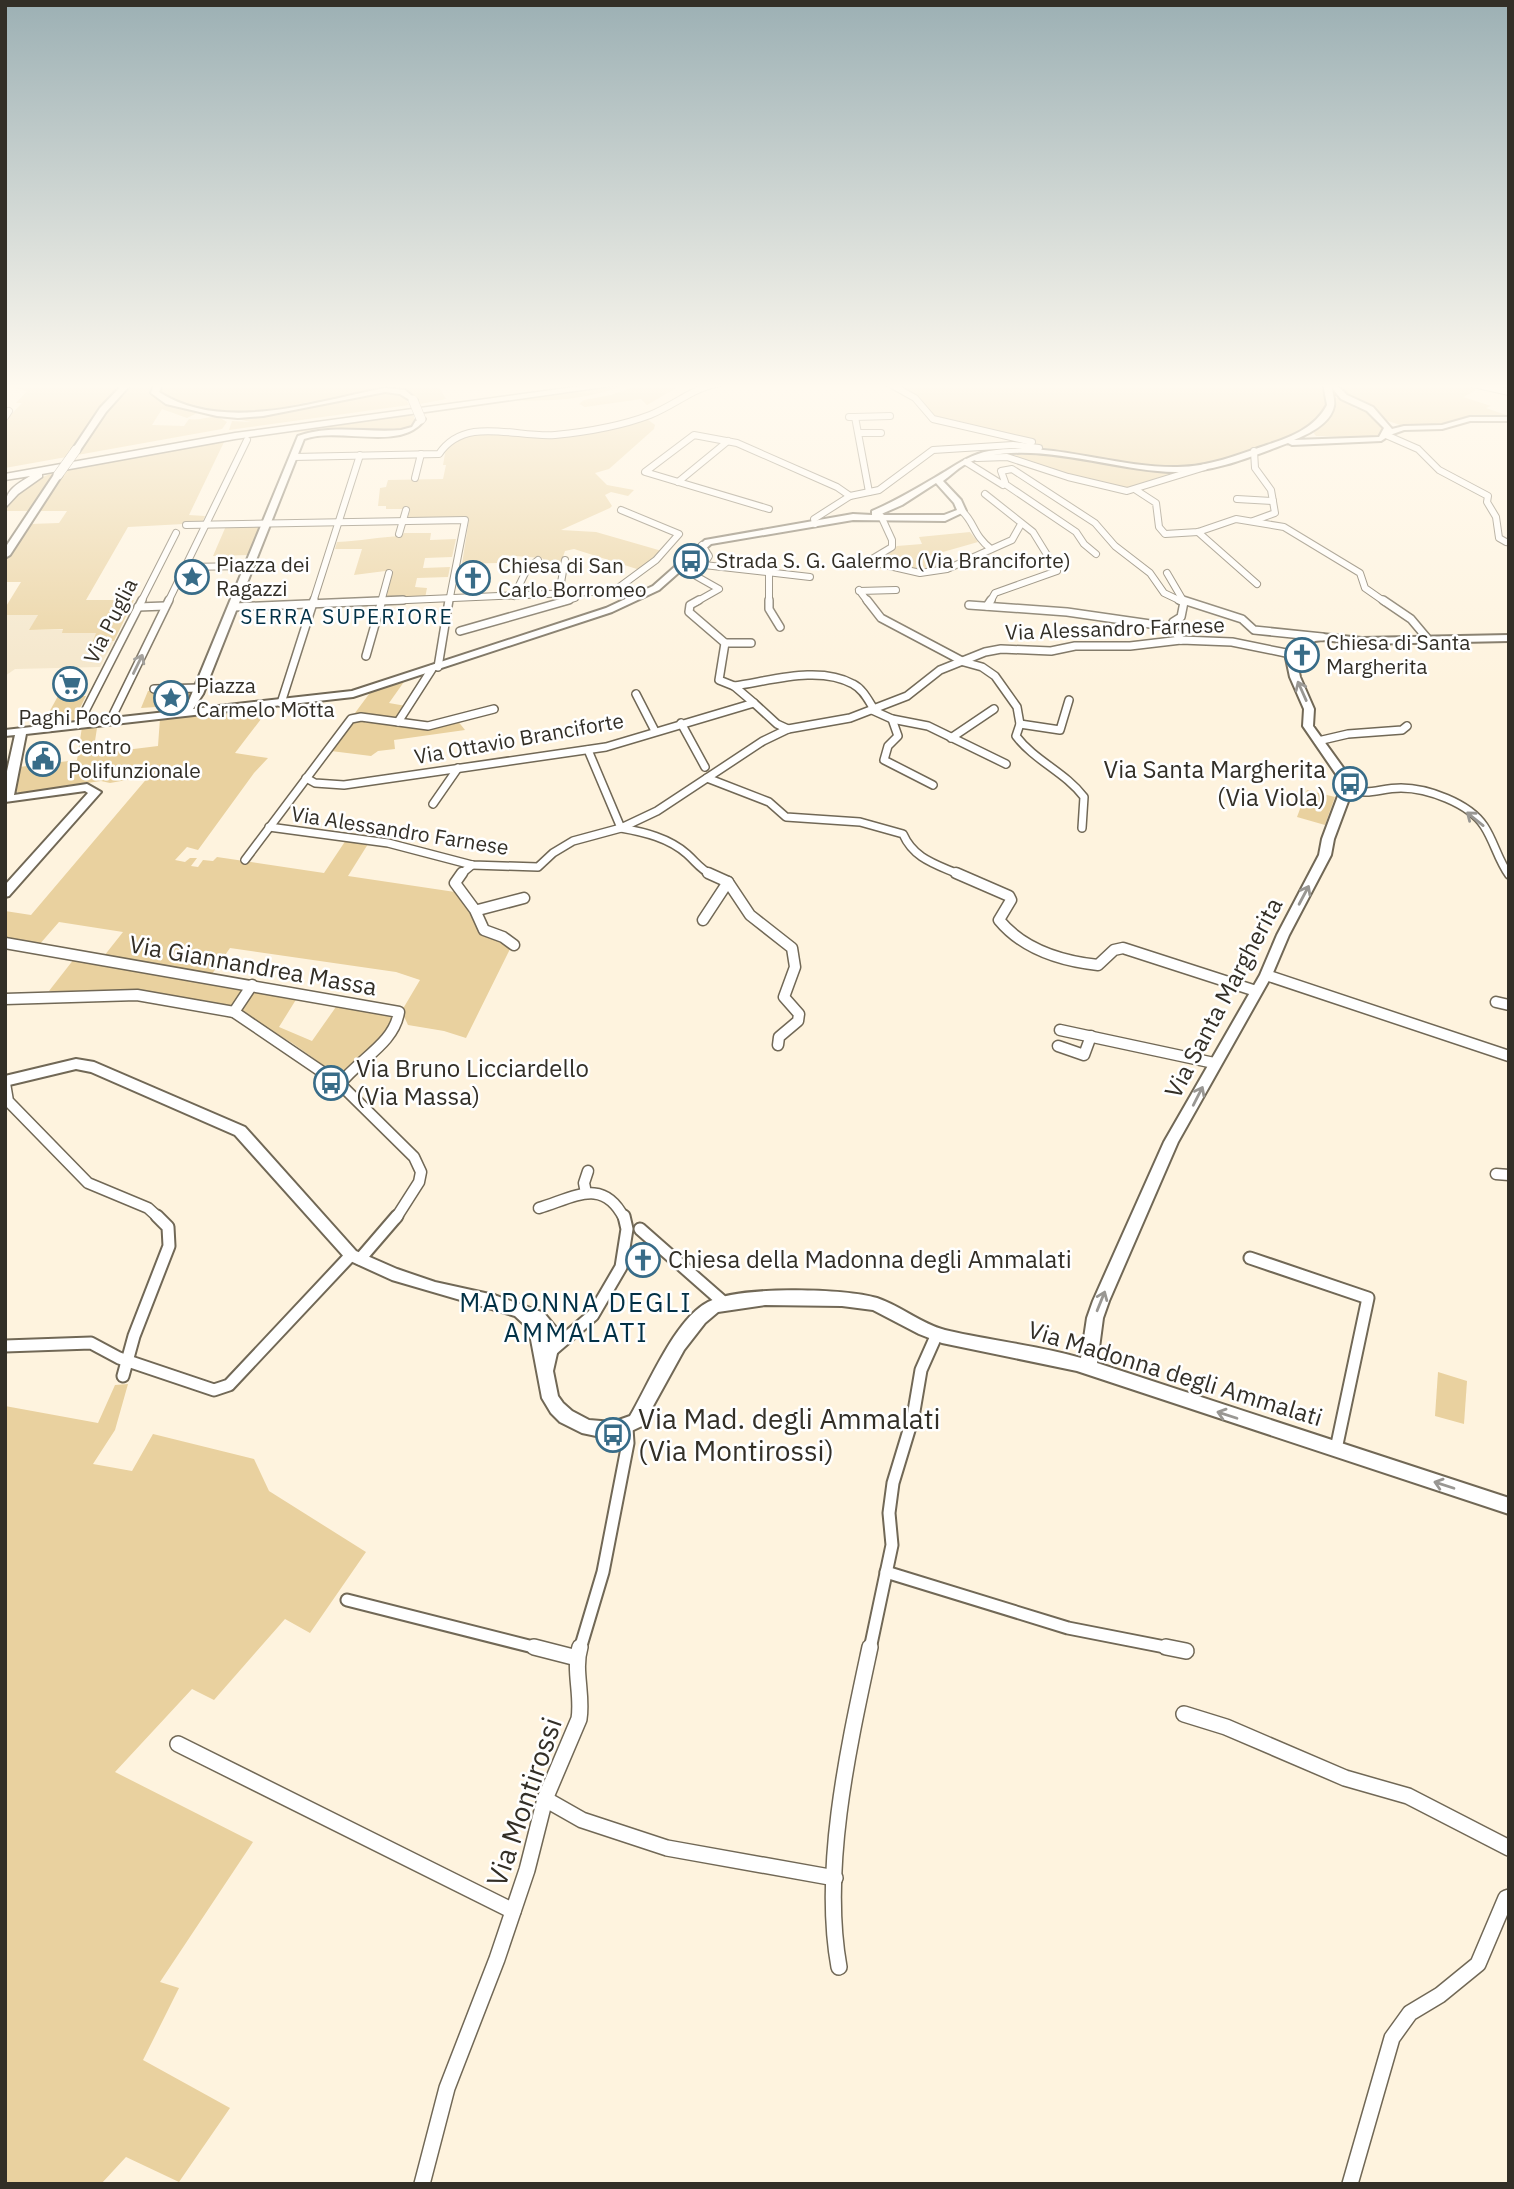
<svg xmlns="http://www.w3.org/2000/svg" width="1514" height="2189" viewBox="0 0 1514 2189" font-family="'IBM Plex Sans',sans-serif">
<rect width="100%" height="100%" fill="#fef3de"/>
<path fill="#f4e6ca" d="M5,615H38L30,630L120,629L100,667L15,669L5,676Z"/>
<g fill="#e9d19f">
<path d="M5,383H123L92,419L72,449L80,450L107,409L126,392L123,391L128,387C138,388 145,383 155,383L150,393L160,402L199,412L187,418L162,409L152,425L184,426L189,419C204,422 211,411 227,422L222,429L5,468V421L22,403H16L27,391L5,386Z"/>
<path d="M164,383H444L439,387L446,399L420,404L409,392L378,388L265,411L233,414L169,399L160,391Z"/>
<path d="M685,383L647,405L641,399L585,407L579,404L584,400L611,395L641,384Z"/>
<path d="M891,383H1325L1328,404L1314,424L1283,440L1199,466L1141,469L1180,472L1127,490L997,455H1040L1047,451L1030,440L933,418C920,400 910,391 891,383Z"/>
<path d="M1465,383L1475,388V391L1463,397L1491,406L1486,408L1509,416H1469L1439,425H1400L1382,419L1375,409L1346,397L1340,387L1333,384Z"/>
<path d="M626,385C588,399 553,402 512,400Z"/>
<path d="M390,393L405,398L409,405L229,430L232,421L251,422L232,418C286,419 337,392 390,393Z"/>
<path d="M1336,398H1342L1356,409H1367L1387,429L1377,438L1316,436L1313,432L1331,415Z"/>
<path d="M407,415L414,416V423C391,443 354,427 327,428C312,428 302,435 288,431Z"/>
<path d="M647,419L655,425L654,429L609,469L595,473L607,485L634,490L628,496L611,492L605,495L612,506L610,508L561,530L596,532L662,551L640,570L574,549L565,551L559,568H538L544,560L542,558L502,555L497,563L462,564L469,519L407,520L410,509H386V506H378L380,488L386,487L388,480L443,479L446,465H443L447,442L485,432L549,437Z"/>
<path d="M225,440L189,515L205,516L202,523L128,527L86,600H134L114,641H93L96,633H62L63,629L29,630L38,615H5V608L21,582H5V561L30,524L59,523L67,511H39L63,474L53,476L30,511H5C19,486 39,476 67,469Z"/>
<path d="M261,525L248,555L213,556L226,526Z"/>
<path d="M970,532L978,542L929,556L945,568L928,571L877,564L876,559L891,552L897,546L922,544L919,537Z"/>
<path d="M404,533H431L430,540L456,539L452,557L425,558L423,568L450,567L448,577L417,578L415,587L427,588L425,598L386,600L393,570L354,575L362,549H335L337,542C361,541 378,537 402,536Z"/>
<path d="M406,679L389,703L406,706L397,720L355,713L372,690Z"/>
<path d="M195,689L190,702L171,713V706L141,708L148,691Z"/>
<path d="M58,696H86L72,724L41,727Z"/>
<path d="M271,706L235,753L268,758L254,773L198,850L187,847L175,860L185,862L190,858H197L191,866L198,867L203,860L213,861L217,857L324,873L346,840L368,844L348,876L455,892L473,912L479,931L511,947L466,1038L444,1031L408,1025L401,1010L396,1007H404L420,980L396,972L230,948L212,974L104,956L123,932L59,922L39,945L5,940V911L31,915L149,776L110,783L101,781L20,793L15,791L19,767L77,760L82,727L97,728L93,754L158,746L160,718Z"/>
<path d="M361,719L366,723L370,721L420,728L457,720L465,730L394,740L395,749L378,751L371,756L331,751L352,722Z"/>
<path d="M1307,790L1335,797L1325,825L1297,817Z"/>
<path d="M74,959L245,988L230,1008L165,996L49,991Z"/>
<path d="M252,990L297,998L279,1027L312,1041L338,1004L388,1013L395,1017L384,1039L355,1060L340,1077L292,1043L240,1012Z"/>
<path d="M1438,1372L1467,1381L1464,1424L1435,1416Z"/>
<path d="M128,1384L115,1430L93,1464L132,1471L153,1434L254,1459L269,1491L366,1552L310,1633L285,1619L214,1700L192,1689L115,1772L253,1842L160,1982L179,1988L143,2060L230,2108L179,2182L126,2157L101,2184H5V1406L98,1423L115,1385Z"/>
</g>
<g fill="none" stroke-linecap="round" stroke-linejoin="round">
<g stroke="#716856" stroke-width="8">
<g id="street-far4">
<path d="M888,383L915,398L933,419L1032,442"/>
<path d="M1469,383L1509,392"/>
<path d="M5,417L9,411"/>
<path d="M849,417H855L869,492"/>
<path d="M855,417L890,416"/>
<path d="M859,433H881"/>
<path d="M1386,435L1418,449L1439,470L1488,496L1487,502L1496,517L1499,538L1506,542"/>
<path d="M293,457L439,454C465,415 516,438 555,435C586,432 621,426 650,415C675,405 693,388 719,383"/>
<path d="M977,458L1007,457L1068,477L1127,491L1205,467"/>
<path d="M966,462L1003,485L1005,482L1001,471L1012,469L1095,523L1115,546L1150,573L1164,593L1183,602"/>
<path d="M415,478L421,454"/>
<path d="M678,482L728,441"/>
<path d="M1005,484L1076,532L1084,544L1096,554"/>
<path d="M1136,490L1156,503L1159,527L1165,534L1198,532L1236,519L1284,527L1360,573L1365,588L1385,602"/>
<path d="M985,494L1033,532L1057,571L995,593L990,602"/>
<path d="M1237,499L1273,501"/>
<path d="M769,509L645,472L694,435L737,443L837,487L850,496"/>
<path d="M962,511C975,523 973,535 991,549"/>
<path d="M881,516L892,540V547L872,559V562L920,573L947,569L1012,540L1021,524"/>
<path d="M1253,521L1275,513L1271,490L1255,468L1254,451"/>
<path d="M815,524L814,519L850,496L879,490L933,450L1013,445L1039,448"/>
<path d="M186,525L465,520L449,602"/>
<path d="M1198,532L1257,584"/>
<path d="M399,534L406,510"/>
<path d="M704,565L810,577"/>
<path d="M184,567L249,566"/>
<path d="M769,572V602"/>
<path d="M1167,573L1184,602"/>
<path d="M859,590L868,602"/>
<path d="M614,591L656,560L679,534L621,510"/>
<path d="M859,591L896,590"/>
<path d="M559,594L565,560"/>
<path d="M514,596L527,569L538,560"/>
<path d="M141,602L176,533"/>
<path d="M168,602L247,440"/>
<path d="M313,602L360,455"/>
<path d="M362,602L637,590"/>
<path d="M381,602L389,573"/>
<path d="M562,602L575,598"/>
<path d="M696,602L719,589L696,576L709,556L702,545"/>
</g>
</g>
<g stroke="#716856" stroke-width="10">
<g id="street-far3">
<path d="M769,600V609L780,627"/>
<path d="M867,600L881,618L964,662L982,667L995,676L1017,707L1020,724L1016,736C1035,761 1065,772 1084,797L1082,828"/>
<path d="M1179,600L1184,602L1181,617L1173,622L1171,627L1181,640"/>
<path d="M1183,600L1242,619L1254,630L1322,637"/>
<path d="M1383,600L1411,619L1427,638"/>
<path d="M969,605L1067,612L1171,627"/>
<path d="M987,606L991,600"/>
<path d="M138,607L165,606"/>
<path d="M234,607L403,600"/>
<path d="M460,631L569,600"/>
<path d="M725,643H751"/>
<path d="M366,656L382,600"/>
<path d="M438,667L449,600"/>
<path d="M734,686C770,681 819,665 853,684C863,689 868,700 874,709"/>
<path d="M154,689L201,688"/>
<path d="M636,694L655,731"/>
<path d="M281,703L314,600"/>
<path d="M754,703L777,724L788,729"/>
<path d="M872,710L892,719L928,726L1006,764"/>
<path d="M892,719L898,736L888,746L884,760L933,785"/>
<path d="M110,721L169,600"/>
<path d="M398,722L432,669"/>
<path d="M681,723L705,767"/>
<path d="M1020,724L1060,730L1069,700"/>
<path d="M78,725L142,600"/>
<path d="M951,738L994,709"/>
<path d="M1318,741L1348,734L1402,730L1407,726"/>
<path d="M588,750L621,828C644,832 669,838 687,854C697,863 700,869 712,875"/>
<path d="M306,778L315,783L344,785L606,747L754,703L734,686L719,680L725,643L689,612L690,605L699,600"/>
<path d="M707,778L769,802L786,817L860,822L903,834C914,859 936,864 960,875"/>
<path d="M1347,788C1370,797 1378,788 1401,788C1427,788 1469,803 1484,826C1494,841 1498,860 1509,875"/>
<path d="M433,804L458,768"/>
<path d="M269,827L388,843L472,865L538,867L553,853L573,841L621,828L657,811L763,741L788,729L850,718L907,696L940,670L985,652L1001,649L1051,651L1075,646H1130L1181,640L1232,642L1286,653"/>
<path d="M245,860L351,719L361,717L428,726L494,709"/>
<path d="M460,875L472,865"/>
</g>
</g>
<g stroke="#716856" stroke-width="13">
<g id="street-far2">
<path d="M462,873L455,883L475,910L484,930L503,937L514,945"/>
<path d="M708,873L728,882L750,915L792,948L795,967L784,997L799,1014L798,1021L779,1037L778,1045"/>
<path d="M956,873L1009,896L1011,900L999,920C1023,949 1061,961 1098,965L1114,950L1123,948L1256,991"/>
<path d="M478,910L524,898"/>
<path d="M703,920L728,882"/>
<path d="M5,943L399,1012C394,1044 359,1059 340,1084"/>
<path d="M1266,975L1509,1056"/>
<path d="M5,999L137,995L234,1012L340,1084L414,1157L421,1172L419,1182L396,1218"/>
<path d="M1496,1002L1509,1005"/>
<path d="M234,1012L252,985"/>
<path d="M1060,1030L1214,1063"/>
<path d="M1058,1046L1084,1055L1091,1036"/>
<path d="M5,1083L8,1101L88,1183L148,1208L159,1218"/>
<path d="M1496,1174L1509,1175"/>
<path d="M586,1193L584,1183L588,1171"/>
<path d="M539,1208C575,1197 603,1177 624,1218"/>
</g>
</g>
<g stroke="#716856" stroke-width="15">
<g id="street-far1">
<path d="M640,1229L722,1301"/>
<path d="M1250,1258L1368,1298L1336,1449"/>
<path d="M360,1259L397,1216"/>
<path d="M5,1346L91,1343L119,1358L214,1390L229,1385L351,1255"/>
<path d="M551,1351L593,1315L621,1267L627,1229L624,1216"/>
<path d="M123,1376L134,1336L169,1246L168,1227L157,1216"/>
<path d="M886,1572L1068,1628L1175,1649"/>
<path d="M347,1600L541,1649"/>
<path d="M580,1649L603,1572L628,1443L627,1428"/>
<path d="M870,1649L892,1545L889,1513L893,1483L913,1417L921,1370L937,1334"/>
</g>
</g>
<g stroke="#716856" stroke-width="18">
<g id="street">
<path d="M534,1647L577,1658"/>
<path d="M1166,1647L1186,1651"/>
<path d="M1184,1714L1226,1727L1345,1778L1408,1796L1509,1848"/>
<path d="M178,1744L513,1911"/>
<path d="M545,1799L582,1820L667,1848L835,1878"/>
<path d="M839,1967C821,1868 849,1745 870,1647"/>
<path d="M422,2184L447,2088L497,1959L527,1870L545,1799L579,1719C583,1695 573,1670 580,1647"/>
<path d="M1350,2184L1392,2038L1410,2013L1440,1995L1478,1964L1506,1898L1509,1897"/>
</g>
</g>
<g stroke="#716856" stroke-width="4">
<g id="secondary">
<path d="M124,383H132L106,412L79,452H73L72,450L100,408Z"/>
<path d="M155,383H163L159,392C224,434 316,401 385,388L405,390L417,400L413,402L400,394L385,392L263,416L238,418L217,416L166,404L151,393Z"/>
<path d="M1323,383H1335L1347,395L1373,407L1392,429L1404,426L1442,425L1470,417H1509V421H1470L1442,429L1404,430L1390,435L1381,441L1292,445L1288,443C1253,456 1213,473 1175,472C1113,472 1022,434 964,465C957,469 950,476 943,481L961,500L966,511L945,521L853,520L711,544L659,590L612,612L353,697L26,734L14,795L87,784L101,792L9,896L5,897V885L88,793L85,791L5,802V780L15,735L5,736V730L175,711L188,703L298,436C332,424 366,433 401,430L412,427L418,417L425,419C401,453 341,426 304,439L203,694L193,709L352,691L606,608L653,586L705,540L853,514L872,515V511C898,500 922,485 946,471C960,462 973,454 989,451C1052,441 1112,467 1174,467C1206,468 1237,455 1267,445C1291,437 1315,428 1327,405ZM1332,388L1341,399L1367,411L1384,428L1379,437L1294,440C1309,434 1331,423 1334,406C1335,401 1333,394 1332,388ZM936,483L954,503L957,510L944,515H879L902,505Z"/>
<path d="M55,473L62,475L10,555L5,558V548Z"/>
<path d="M1322,634L1362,638L1509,635V641L1362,644L1322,640L1315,641L1302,650L1296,658L1300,677L1314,709L1313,726L1352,780L1353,788L1334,839L1331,855L1289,935L1272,975L1178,1142L1109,1301L1103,1318L1097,1363L1509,1498V1514L1077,1371L942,1343L919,1334L873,1310L842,1306L765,1305L718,1312L705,1323L684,1350L642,1426L625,1434L601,1437L582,1433L560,1422L551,1413L542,1398L529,1329L515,1316L392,1280L346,1259L235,1135L91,1072L76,1069L5,1086V1076L76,1059L94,1062L245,1127L356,1251L397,1269L435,1282L494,1295L544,1313L558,1330L560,1340L553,1371L558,1396L563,1403L572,1411L589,1420L613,1422L630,1416C649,1384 675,1319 708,1302C738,1286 844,1288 877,1298C901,1306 921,1324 945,1330C990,1341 1037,1345 1081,1358L1087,1318L1093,1301L1164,1142L1260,975L1277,935L1319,855L1322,839L1341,788L1340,780L1303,726L1304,709L1290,677L1286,658C1296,644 1305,637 1322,634Z"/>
</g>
</g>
<g stroke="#716856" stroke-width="3">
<path id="highway" d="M604,383H631L235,439L42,474V477L18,494L5,508C5,490 16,485 30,476L5,480V474L235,433Z"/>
</g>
<use href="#street-far4" stroke="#fff" stroke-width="6"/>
<use href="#street-far3" stroke="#fff" stroke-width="7"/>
<use href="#street-far2" stroke="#fff" stroke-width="10"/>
<use href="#street-far1" stroke="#fff" stroke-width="11"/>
<use href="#street" stroke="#fff" stroke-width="15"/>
<use href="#secondary" fill="#fff" fill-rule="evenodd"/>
<use href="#highway" fill="#fff" fill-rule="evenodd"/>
<g stroke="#716856" stroke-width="10" stroke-linecap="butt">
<g id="secondary-bridge">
<path d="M413,400L421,419"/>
<path d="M58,475L76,450"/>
</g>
</g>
<use href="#secondary-bridge" stroke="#fff" stroke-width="9"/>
</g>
<defs><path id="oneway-shaft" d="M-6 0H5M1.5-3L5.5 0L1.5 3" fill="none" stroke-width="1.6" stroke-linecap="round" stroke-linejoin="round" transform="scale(1.75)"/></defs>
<g stroke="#999793">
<use href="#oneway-shaft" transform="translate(138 664) rotate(-64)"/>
<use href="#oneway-shaft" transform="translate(1302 691) rotate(-114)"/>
<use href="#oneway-shaft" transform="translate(1475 819) rotate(-141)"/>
<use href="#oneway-shaft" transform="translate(1304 895) rotate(-62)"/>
<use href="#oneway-shaft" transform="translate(1198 1096) rotate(-63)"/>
<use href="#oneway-shaft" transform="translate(1101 1301) rotate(-68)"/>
<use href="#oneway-shaft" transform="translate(1227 1415) rotate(-162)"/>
<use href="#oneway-shaft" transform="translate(1444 1485) rotate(-162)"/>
</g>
<linearGradient id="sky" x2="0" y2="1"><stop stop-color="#9cb0b4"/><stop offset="0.56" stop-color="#fffaf0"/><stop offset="1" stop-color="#fffaf0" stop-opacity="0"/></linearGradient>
<rect width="1514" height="690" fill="url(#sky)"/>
<defs>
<g id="bus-ring" transform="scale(1.75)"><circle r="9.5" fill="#fff" stroke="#386c88" stroke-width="1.5"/><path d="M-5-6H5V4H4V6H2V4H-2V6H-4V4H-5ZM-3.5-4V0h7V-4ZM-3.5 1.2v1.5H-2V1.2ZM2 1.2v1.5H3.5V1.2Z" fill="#386c88"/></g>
<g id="sight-ring" transform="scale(1.75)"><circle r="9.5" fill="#fff" stroke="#386c88" stroke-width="1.5"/><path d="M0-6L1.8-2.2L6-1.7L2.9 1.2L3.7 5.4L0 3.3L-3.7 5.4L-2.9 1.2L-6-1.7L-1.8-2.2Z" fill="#386c88"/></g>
<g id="church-ring" transform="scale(1.75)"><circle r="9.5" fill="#fff" stroke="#386c88" stroke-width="1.5"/><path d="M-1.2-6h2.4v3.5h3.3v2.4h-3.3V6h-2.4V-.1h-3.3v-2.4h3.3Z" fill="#386c88"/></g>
<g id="supermarket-ring" transform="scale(1.75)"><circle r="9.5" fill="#fff" stroke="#386c88" stroke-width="1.5"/><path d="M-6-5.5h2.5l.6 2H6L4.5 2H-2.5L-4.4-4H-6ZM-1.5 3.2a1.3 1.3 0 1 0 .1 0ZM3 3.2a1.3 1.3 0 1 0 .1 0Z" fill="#386c88"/></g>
<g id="civic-ring" transform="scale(1.75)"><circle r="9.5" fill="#fff" stroke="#386c88" stroke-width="1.5"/><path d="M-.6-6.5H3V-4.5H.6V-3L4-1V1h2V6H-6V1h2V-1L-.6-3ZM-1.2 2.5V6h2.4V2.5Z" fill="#386c88"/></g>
</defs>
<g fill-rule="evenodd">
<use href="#bus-ring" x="691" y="561"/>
<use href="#sight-ring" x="192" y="577"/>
<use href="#church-ring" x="473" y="578"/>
<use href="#church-ring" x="1302" y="655"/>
<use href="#supermarket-ring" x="70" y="684"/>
<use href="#sight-ring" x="171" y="698"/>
<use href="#civic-ring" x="43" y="759"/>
<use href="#bus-ring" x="1350" y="784"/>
<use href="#bus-ring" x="331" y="1083"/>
<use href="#church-ring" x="643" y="1260"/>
<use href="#bus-ring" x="613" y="1435"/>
</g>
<g text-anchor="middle" stroke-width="5" stroke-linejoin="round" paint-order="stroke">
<g font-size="21" fill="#332f27" stroke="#fff" text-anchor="start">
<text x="716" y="568">Strada S. G. Galermo (Via Branciforte)</text>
<text x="216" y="572">Piazza dei<tspan x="216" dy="24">Ragazzi</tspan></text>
<text x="498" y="573">Chiesa di San<tspan x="498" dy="24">Carlo Borromeo</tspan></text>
<text x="1326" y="650">Chiesa di Santa<tspan x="1326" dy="24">Margherita</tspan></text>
<text x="196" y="693">Piazza<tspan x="196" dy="24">Carmelo Motta</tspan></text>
<text x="70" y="725" text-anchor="middle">Paghi Poco</text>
<text x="68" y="754">Centro<tspan x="68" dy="24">Polifunzionale</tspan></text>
</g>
<g font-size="21" letter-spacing="2" fill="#023146" stroke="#fff">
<text x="347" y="624">SERRA SUPERIORE</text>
</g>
<g font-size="21" fill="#332f27" stroke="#fff">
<text transform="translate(111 621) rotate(-63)" y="7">Via Puglia</text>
<text transform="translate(1115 629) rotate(-2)" y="7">Via Alessandro Farnese</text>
<text transform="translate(519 739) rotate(-10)" y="7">Via Ottavio Branciforte</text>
<text transform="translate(400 831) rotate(9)" y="7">Via Alessandro Farnese</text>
</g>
<g font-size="24" fill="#332f27" stroke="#fff" text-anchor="start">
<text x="1326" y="778" text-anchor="end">Via Santa Margherita<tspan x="1326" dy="28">(Via Viola)</tspan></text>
<text x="356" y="1077">Via Bruno Licciardello<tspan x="356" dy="28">(Via Massa)</tspan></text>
<text x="668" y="1268">Chiesa della Madonna degli Ammalati</text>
</g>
<g font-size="24" fill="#332f27" stroke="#fff">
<text transform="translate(253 966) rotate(10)" y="8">Via Giannandrea Massa</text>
<text transform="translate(1224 998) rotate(-62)" y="8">Via Santa Margherita</text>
<text transform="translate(1175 1374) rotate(17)" y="8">Via Madonna degli Ammalati</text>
</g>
<g font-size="26" letter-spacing="2" fill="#023146" stroke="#fff">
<text x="576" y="1312">MADONNA DEGLI<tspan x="576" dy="30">AMMALATI</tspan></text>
</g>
<g font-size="28" fill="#332f27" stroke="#fff" text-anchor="start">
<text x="638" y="1429">Via Mad. degli Ammalati<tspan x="638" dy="32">(Via Montirossi)</tspan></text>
</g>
<g font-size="28" fill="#332f27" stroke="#fff">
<text transform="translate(524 1802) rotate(-71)" y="10">Via Montirossi</text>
</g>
</g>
<rect width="1514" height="2189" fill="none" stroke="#332f27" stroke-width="14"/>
</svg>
